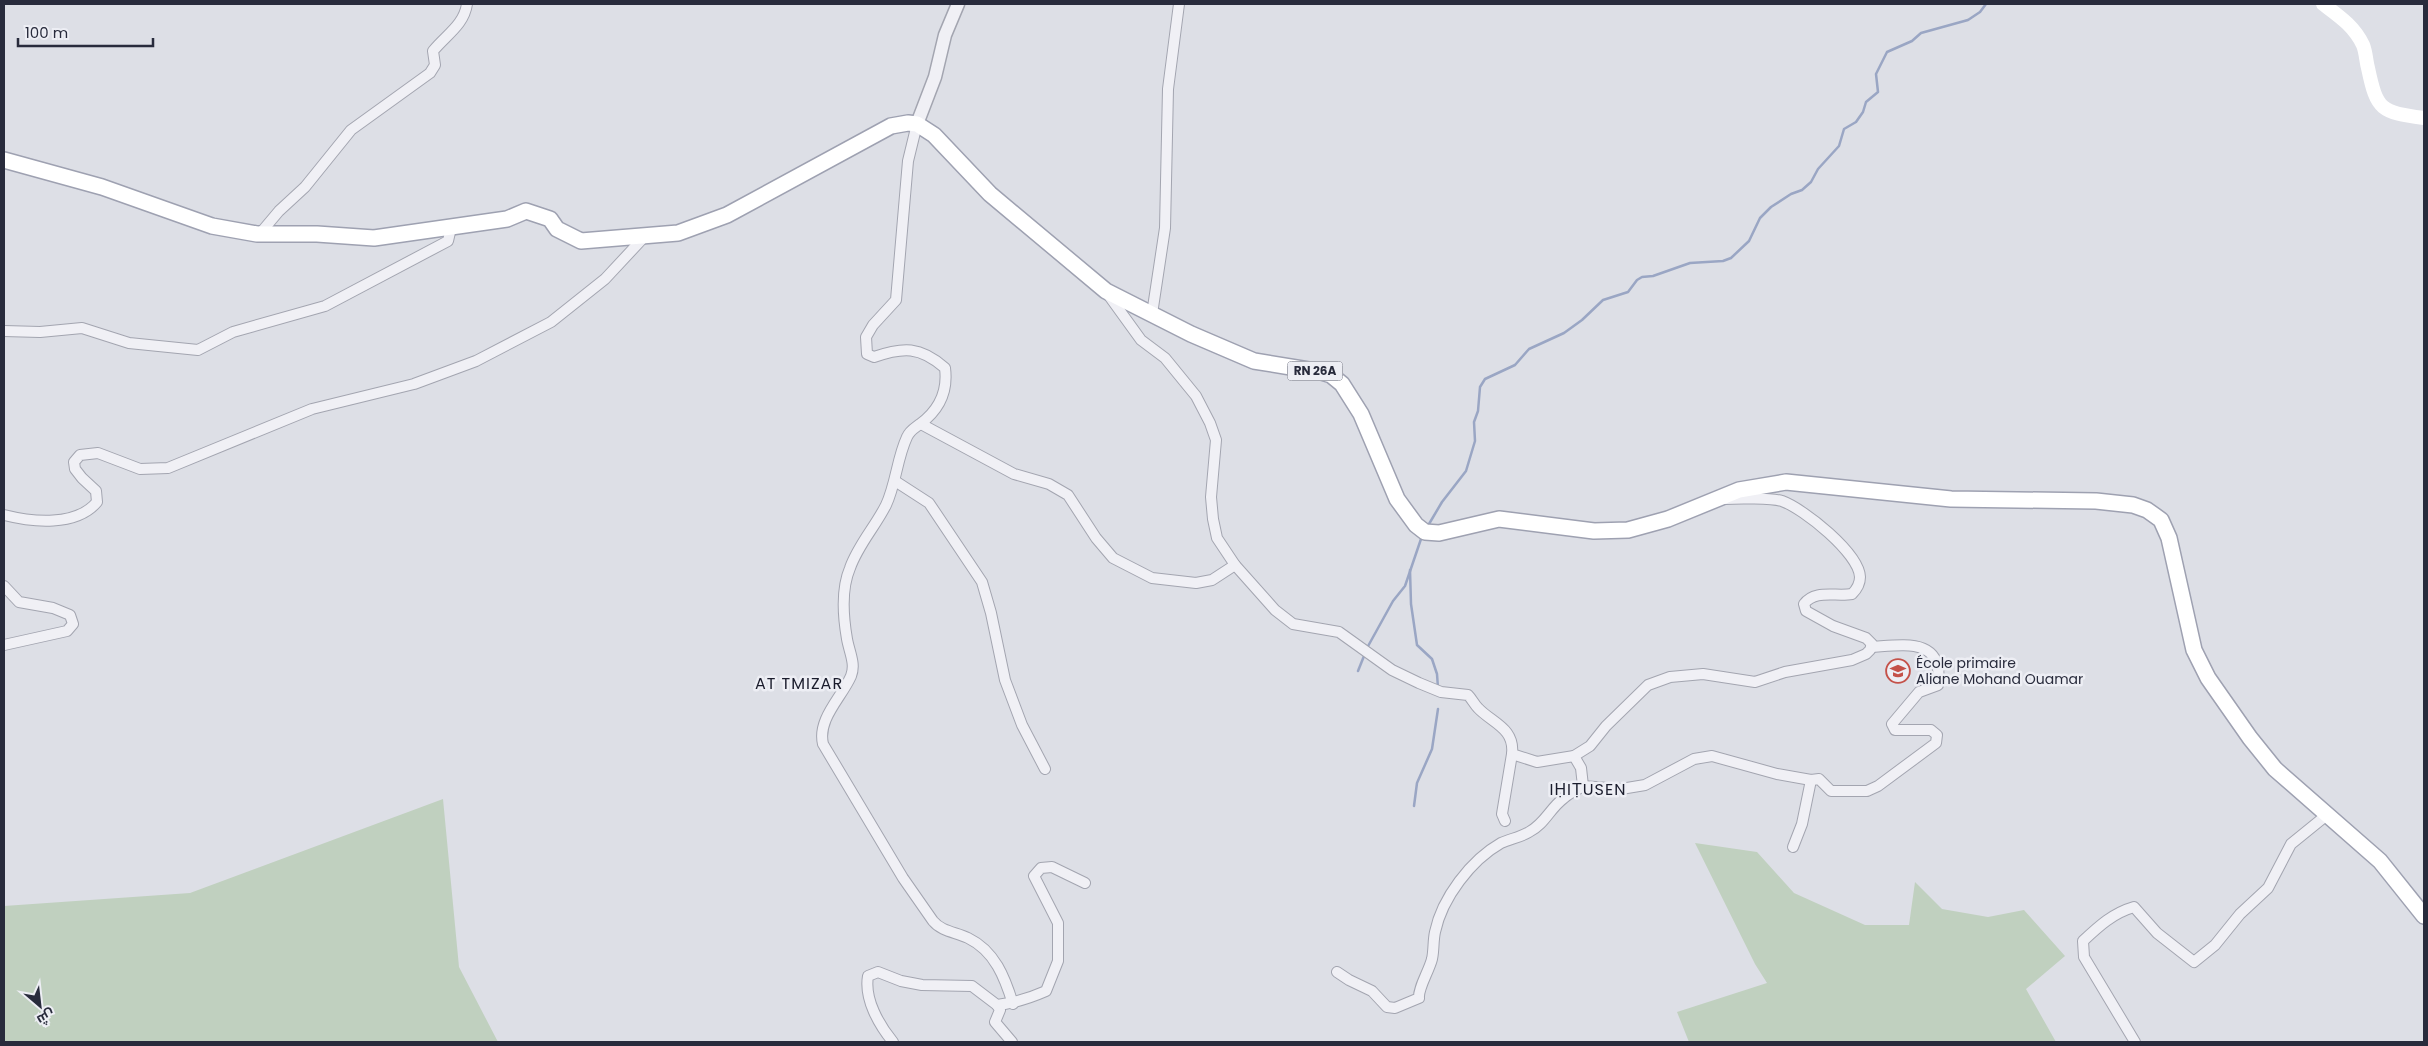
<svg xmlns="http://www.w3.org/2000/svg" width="2428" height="1046" viewBox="0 0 2428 1046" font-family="Poppins,Cairo,sans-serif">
<rect width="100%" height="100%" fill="#dddfe6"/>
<g fill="#c0d0bf">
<path d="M443,799L459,967L498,1042H4V906L190,893Z"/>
<path d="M1695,843L1757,852L1794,893L1865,925H1909L1915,882L1942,909L1988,917L2024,910L2065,956L2026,989L2056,1042H1689L1677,1012L1767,983L1755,964Z"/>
</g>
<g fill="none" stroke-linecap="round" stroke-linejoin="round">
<g stroke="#9aa6c4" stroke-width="2.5">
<path d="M1429,524L1442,502L1466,471L1475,441L1474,422L1478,411L1480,387L1485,379L1515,365L1529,349L1564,333L1582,320L1603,300L1628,292L1637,280L1642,277L1653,276L1690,263L1723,261L1731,258L1749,241L1760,218L1771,207L1791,194L1802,190L1811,182L1818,169L1839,146L1844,129L1856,122L1863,112L1866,102L1878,92L1876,74L1887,52L1912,41L1921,33L1968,20L1980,12L1986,4"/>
<path d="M1410,570L1411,604L1417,645L1432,659L1437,674L1438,688"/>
<path d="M1367,648L1393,601L1405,586L1421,539"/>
<path d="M1358,671L1364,656"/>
<path d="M1414,806L1417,783L1432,749L1438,709"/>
</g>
<g stroke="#a3a5b0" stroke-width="12">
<g id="minor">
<path d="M917,124L908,161L896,300L873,325L866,337L867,354L874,357C903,347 920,346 945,368C948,391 939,410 920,424C915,428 910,430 907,437C897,458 896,484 886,505C875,527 858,545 850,568C841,589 843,616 847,639C849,651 856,664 851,676C842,697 817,719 823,744L903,878L933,921C942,932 956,932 968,938C995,951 1005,978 1013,1004"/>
<path d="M257,234L263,230L279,211L305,187L351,130L430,73L435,65L433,51C446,35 464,25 467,4"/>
<path d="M1152,314L1165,228L1168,89L1179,4"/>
<path d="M4,331L40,332L82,328L129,343L198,350L233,332L325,306L448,241L451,228"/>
<path d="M921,424L1014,474L1049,484L1068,495L1096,538L1113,558L1152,578L1196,583L1212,580L1235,565L1217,538L1213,519L1211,497L1216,440L1210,423L1196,396L1165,358L1141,340L1107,293"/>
<path d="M895,481L929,503L982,582L991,613L1005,680L1022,725L1045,769"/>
<path d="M4,515C32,522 76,527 97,502L96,491L82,478L75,469L74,462L80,455L98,453L140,469L168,468L312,409L414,384L476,361L551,322L605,279L646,235"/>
<path d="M1235,565L1275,610L1293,624L1339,632L1392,670L1419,683L1441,692L1468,695C1472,699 1474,704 1478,708C1492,723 1515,728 1512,754L1537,762L1574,756"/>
<path d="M4,586L19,602L53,608L70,615L73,624L67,631L4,645"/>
<path d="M1583,786L1621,789L1645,785L1694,759L1712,756L1777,774L1811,780L1819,779L1831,791H1867L1878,786L1936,743L1937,735L1931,730H1895L1892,724L1919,692L1938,685C1944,637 1905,645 1871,647"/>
<path d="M1505,821L1502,814L1512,754"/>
<path d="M1793,847L1802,824L1811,780"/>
<path d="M1337,972L1349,980L1372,991L1387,1007L1395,1008L1419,998C1418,988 1429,971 1432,959C1434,950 1433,941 1435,932C1442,898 1471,860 1501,843C1510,839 1521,837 1529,832C1545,824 1550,808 1564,798C1569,793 1577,790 1583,786L1581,768L1574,756L1590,746L1606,726L1648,685L1670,677L1703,674L1755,682L1785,672L1852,660L1866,654L1870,650L1872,644L1866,638L1833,626L1806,611L1804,604C1815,589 1836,597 1852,594C1857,589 1860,584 1860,577C1859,553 1804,509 1782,501C1772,498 1737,498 1725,499"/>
<path d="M997,1005L1000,1010L995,1022L1012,1042"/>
<path d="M893,1042C879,1025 864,999 868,976L878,972L901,981L922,985L972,986L997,1005C1015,1003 1030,998 1046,991L1058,961V923L1034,876L1041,868L1052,867L1085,883"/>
<path d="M2135,1042L2084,957L2083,941C2099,926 2113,913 2134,907L2157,933L2194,962L2215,945L2240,914L2268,888L2291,844L2328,814"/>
</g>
</g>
<g stroke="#a3a5b0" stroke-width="15">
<path id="tertiary" d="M917,124L935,77L945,35L958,4"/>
</g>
<g stroke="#9ea1b1" stroke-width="18">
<path id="primary" d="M4,160L102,187L212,226L257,234H317L374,238L507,219L526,211L550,219L557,229L581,241L678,233L727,215L891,126L908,123L917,124L934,135L990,194L1106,291L1191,334L1254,361L1321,372L1331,375L1342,384L1361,414L1397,499L1416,525L1425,532L1439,533L1499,519L1594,531L1628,530L1668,519L1739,490L1786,482L1951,499L2096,501L2133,505L2147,510L2161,520L2169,538L2194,650L2208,678L2250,738L2275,769L2380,861L2424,916"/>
</g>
<use href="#minor" stroke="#f0f0f5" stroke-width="10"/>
<use href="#tertiary" stroke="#f0f0f5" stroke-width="12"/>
<path stroke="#fff" stroke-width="14" d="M2323,4C2339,16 2354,26 2363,45C2366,52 2366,61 2368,68C2377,111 2381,112 2424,118"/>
<use href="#primary" stroke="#fff" stroke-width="15"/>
</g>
<defs>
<g id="school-ring" transform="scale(1.25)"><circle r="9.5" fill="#edeef4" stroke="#c45149" stroke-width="1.5"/><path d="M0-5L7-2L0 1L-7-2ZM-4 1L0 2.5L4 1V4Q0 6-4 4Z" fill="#c45149"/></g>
</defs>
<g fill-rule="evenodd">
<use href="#school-ring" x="1898" y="671"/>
</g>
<g text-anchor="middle" stroke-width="5" stroke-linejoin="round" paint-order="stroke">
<rect fill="#edeef4" stroke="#636673" stroke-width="1" x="1287.5" y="361.5" width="55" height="19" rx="4"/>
<g font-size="12" font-weight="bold" fill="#282b3c">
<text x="1315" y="375">RN 26A</text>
</g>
<g font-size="14" fill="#282b3c" stroke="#edeef4" text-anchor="start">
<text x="1916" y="668">École primaire<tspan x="1916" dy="16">Aliane Mohand Ouamar</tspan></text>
</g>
<g font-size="16" letter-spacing="1" fill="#1a1c2c" stroke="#edeef4">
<text x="799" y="689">AT TMIZAR</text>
<text x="1588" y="795">IḤIṬUSEN</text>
</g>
</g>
<rect width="2428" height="1046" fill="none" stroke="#282b3c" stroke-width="10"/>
<g transform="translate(40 1006) rotate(152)" stroke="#edeef4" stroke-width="4" paint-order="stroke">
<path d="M0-4L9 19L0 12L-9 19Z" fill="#282b3c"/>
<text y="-8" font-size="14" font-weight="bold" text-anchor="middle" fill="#282b3c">ش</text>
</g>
<path d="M18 38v8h135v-8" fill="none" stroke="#282b3c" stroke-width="2.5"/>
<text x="25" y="38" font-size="15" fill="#282b3c" stroke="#edeef4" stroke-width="4" paint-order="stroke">100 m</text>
</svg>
